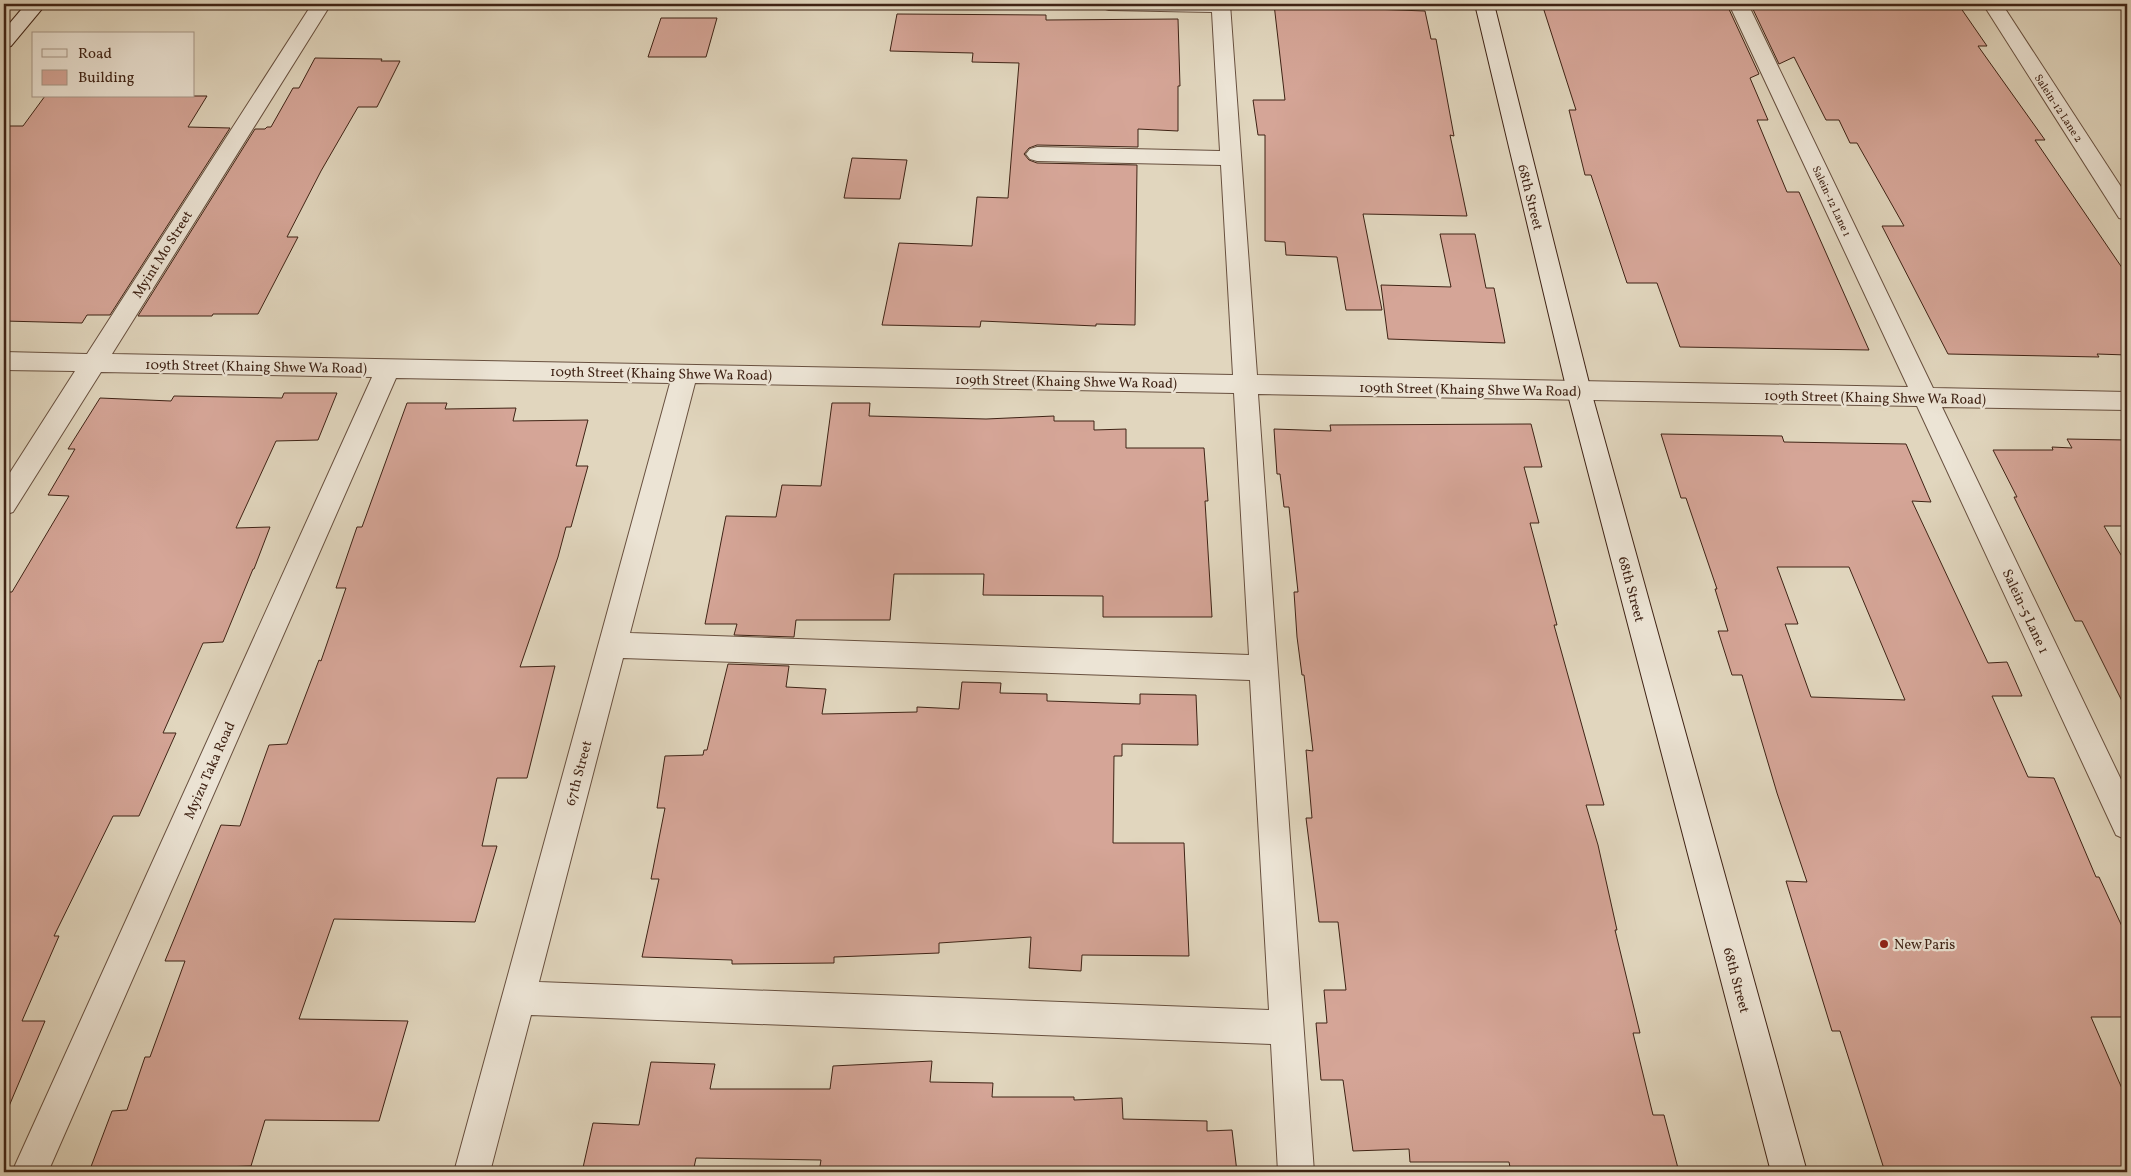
<svg xmlns="http://www.w3.org/2000/svg" width="2131" height="1176" viewBox="0 0 2131 1176" font-family="Vollkorn,serif">
<rect width="100%" height="100%" fill="#e1d6be"/>
<filter id="stains"><feTurbulence type="fractalNoise" baseFrequency=".004" numOctaves="4"/><feColorMatrix values="0 0 0 0 .2 0 0 0 0 .09 0 0 0 0 .02 0 0 0 .5 -.17"/></filter>
<radialGradient id="worn" r=".72"><stop offset=".6" stop-color="#630" stop-opacity="0"/><stop offset="1" stop-color="#630" stop-opacity=".3"/></radialGradient>
<g fill="#d5a597" stroke="#3f2315" fill-rule="evenodd">
<path d="M1274,4H1326L1327,6H1371L1372,9L1425,11L1431,39H1436L1454,136L1450,135L1467,216L1363,214L1382,310H1346L1337,257L1286,255L1285,242L1265,241V135H1258L1253,100H1285Z"/>
<path d="M1542,4L1727,5L1759,74L1750,78L1768,120H1757L1787,192H1799L1869,350L1680,347L1657,283H1627L1591,175H1585L1569,110H1576Z"/>
<path d="M1776,4H1958L1987,46H1978L2045,140H2035L2127,275V355L2097,354L2099,357L1948,354L1882,226H1904L1857,143H1850L1839,120H1826L1794,57L1779,64L1751,5Z"/>
<path d="M897,14L1046,15V20L1178,19L1180,86H1178V131L1138,129V147L1037,145L1029,148L1024,154L1029,160L1037,163L1137,165L1135,325L1096,324V326L981,321L980,327L882,325L899,243L972,246L977,197L1008,198L1019,63L972,62L973,53L890,51Z"/>
<path d="M661,18H717L706,57H648Z"/>
<path d="M315,58L382,59L381,61H400L377,107H358L321,171L287,237H298L258,314H213L212,316H138L255,129H265L267,127H271L293,88H299Z"/>
<path d="M45,96H207L188,127L230,128L110,315H87L82,323L4,321V126H23Z"/>
<path d="M852,158L907,160L900,199L844,198Z"/>
<path d="M1440,234H1475L1486,288H1494L1505,343L1388,339L1381,285L1451,287Z"/>
<path d="M284,393H337L318,440L276,441L236,528L270,527L254,569H253L223,642L203,643L163,733H176L139,816H113L54,936H59L22,1021H45L4,1118V592H12L69,496L48,495L75,449H68L100,398L171,401L174,396L282,398Z"/>
<path d="M407,403H447L445,409L516,408L513,421L588,420L576,466H588L571,527H566L558,557L520,667L555,666L527,778H497L482,846H497L475,922L334,919L299,1019L408,1021L379,1121L265,1120L251,1166L223,1167V1172H89L112,1111L127,1110L145,1057H150L185,961H165L221,825L240,826L269,745L287,744L319,660L321,661L346,588H336L357,527H362Z"/>
<path d="M832,403H870L869,416L986,419L1054,416V421H1094V430L1126,429V448H1204L1208,501H1205L1212,617H1103V596L983,595L984,574H894L890,620H796L794,637L734,635L737,624H705L726,516L776,517L782,485L821,486Z"/>
<path d="M1531,424L1542,467H1524L1539,523H1530L1557,625H1554L1604,805H1586L1598,845L1617,930H1615L1640,1033H1633L1653,1115H1664L1679,1172H1511L1509,1162H1410L1409,1149L1353,1151L1343,1080H1321L1316,1023H1327L1324,990H1346L1338,922H1319L1306,818H1312L1306,750L1313,751L1304,675H1302L1297,637L1294,592H1298L1289,507H1284L1280,474H1277L1274,429L1331,431L1330,425Z"/>
<path d="M1661,434L1782,436L1784,442L1906,444L1931,502L1912,501L1988,663L2007,662L2022,696H1992L2028,777L2054,778L2096,877H2099L2127,937V1017H2091L2127,1100V1172H1885L1840,1031H1832L1786,881L1807,882L1777,793L1742,675H1732L1718,631H1728L1715,589H1717L1686,498H1681ZM1777,567H1849L1905,700L1811,697L1785,624H1798Z"/>
<path d="M2067,439L2127,440V526H2104L2127,565V711L2082,621H2075L2014,497H2017L1993,450H2053L2052,447L2072,448Z"/>
<path d="M728,664L789,666L786,687L826,689L822,714L917,712V707L959,709L962,682L1001,683L1000,693L1047,694V701L1140,704V694L1196,695L1198,745L1122,744V756H1114L1113,843H1184L1189,956L1082,955L1081,971L1029,968L1031,937L939,943V953L834,957V963L732,964V960L642,957L659,879H651L665,808H657L665,756L703,755L704,750H707Z"/>
<path d="M932,1061L930,1082L993,1083L992,1097H1074V1100L1122,1098L1123,1119L1207,1121V1131L1232,1130L1237,1172H819L821,1160L696,1158L693,1172H582L593,1123L639,1125L651,1062L715,1064L710,1089H830L833,1066Z"/>
</g>
<g fill="none" stroke-linecap="round" stroke-linejoin="round">
<g stroke="#68503f" stroke-width="2">
<g id="street">
<path d="M312,4H331L112,354L1233,375L1221,165L1037,161L1030,159L1026,154L1030,149L1037,147L1220,151L1212,12L1109,10L1102,8L1099,4H1230L1257,375L1908,387L1729,4H1748L1933,388L2127,392V410L1942,407L2127,792V840L2116,835L1917,406L1258,394L1314,1172H1278L1271,1044L531,1015L490,1172H454L670,383L396,378L48,1172H12L372,377L101,372L13,512L4,515V482L75,371L4,370V352L87,354ZM695,383L1234,393L1249,655L630,633ZM623,658L1250,680L1269,1010L539,982Z"/>
<path d="M1983,4H2002L2127,196V220L2119,218Z"/>
</g>
</g>
<g stroke="#3f2315" stroke-width="2">
<g id="secondary">
<path d="M26,4H46L11,46L4,48V30Z"/>
<path d="M1475,4H1494L1591,391L1807,1172H1771L1567,391Z"/>
</g>
</g>
<use href="#street" fill="#ece4d5" fill-rule="evenodd"/>
<use href="#secondary" fill="#ece4d5" fill-rule="evenodd"/>
</g>
<circle fill="#8f2418" stroke="#ece4d5" stroke-width="2" cx="1884" cy="944" r="5"/>
<g text-anchor="middle" stroke-width="4.5" stroke-linejoin="round" paint-order="stroke">
<g font-size="11" fill="#3f2315" stroke="#ece4d5">
<text transform="translate(2059 108) rotate(57)" y="4">Salein-12 Lane 2</text>
<text transform="translate(1832 201) rotate(65)" y="4">Salein-12 Lane 1</text>
</g>
<g font-size="14" fill="#3f2315" stroke="#ece4d5">
<text transform="translate(1531 197) rotate(76)" y="5">68th Street</text>
<text transform="translate(162 254) rotate(-58)" y="5">Myint Mo Street</text>
<text transform="translate(256 366) rotate(1)" y="5">109th Street (Khaing Shwe Wa Road)</text>
<text transform="translate(661 373) rotate(1)" y="5">109th Street (Khaing Shwe Wa Road)</text>
<text transform="translate(1066 381) rotate(1)" y="5">109th Street (Khaing Shwe Wa Road)</text>
<text transform="translate(1470 389) rotate(1)" y="5">109th Street (Khaing Shwe Wa Road)</text>
<text transform="translate(1875 397) rotate(1)" y="5">109th Street (Khaing Shwe Wa Road)</text>
<text transform="translate(1632 589) rotate(75)" y="5">68th Street</text>
<text transform="translate(2026 611) rotate(65)" y="5">Salein-5 Lane 1</text>
<text transform="translate(209 770) rotate(-66)" y="5">Myizu Taka Road</text>
<text transform="translate(578 773) rotate(-75)" y="5">67th Street</text>
<text transform="translate(1737 980) rotate(75)" y="5">68th Street</text>
</g>
<g font-size="14" fill="#3f2315" stroke="#ece4d5" text-anchor="start">
<text x="1894" y="949">New Paris</text>
</g>
</g>
<rect width="2131" height="1176" fill="none" stroke="#e1d6be" stroke-width="20"/>
<rect x="5" y="5" width="2121" height="1166" fill="none" stroke="#3f2315" stroke-width="2.5"/>
<rect x="10" y="10" width="2111" height="1156" fill="none" stroke="#3f2315"/>
<rect x="32" y="32" width="162" height="65" fill="#ece4d5" stroke="#a79788"/>
<rect x="42" y="49" width="25" height="8" fill="#ece4d5" stroke="#a79788"/>
<text x="78" y="58" font-size="15" fill="#3f2315">Road</text>
<rect x="42" y="70" width="25" height="15" fill="#d5a597" stroke="#a79788"/>
<text x="78" y="82" font-size="15" fill="#3f2315">Building</text>
<rect width="100%" height="100%" filter="url(#stains)"/>
<rect width="100%" height="100%" fill="url(#worn)"/>
</svg>
